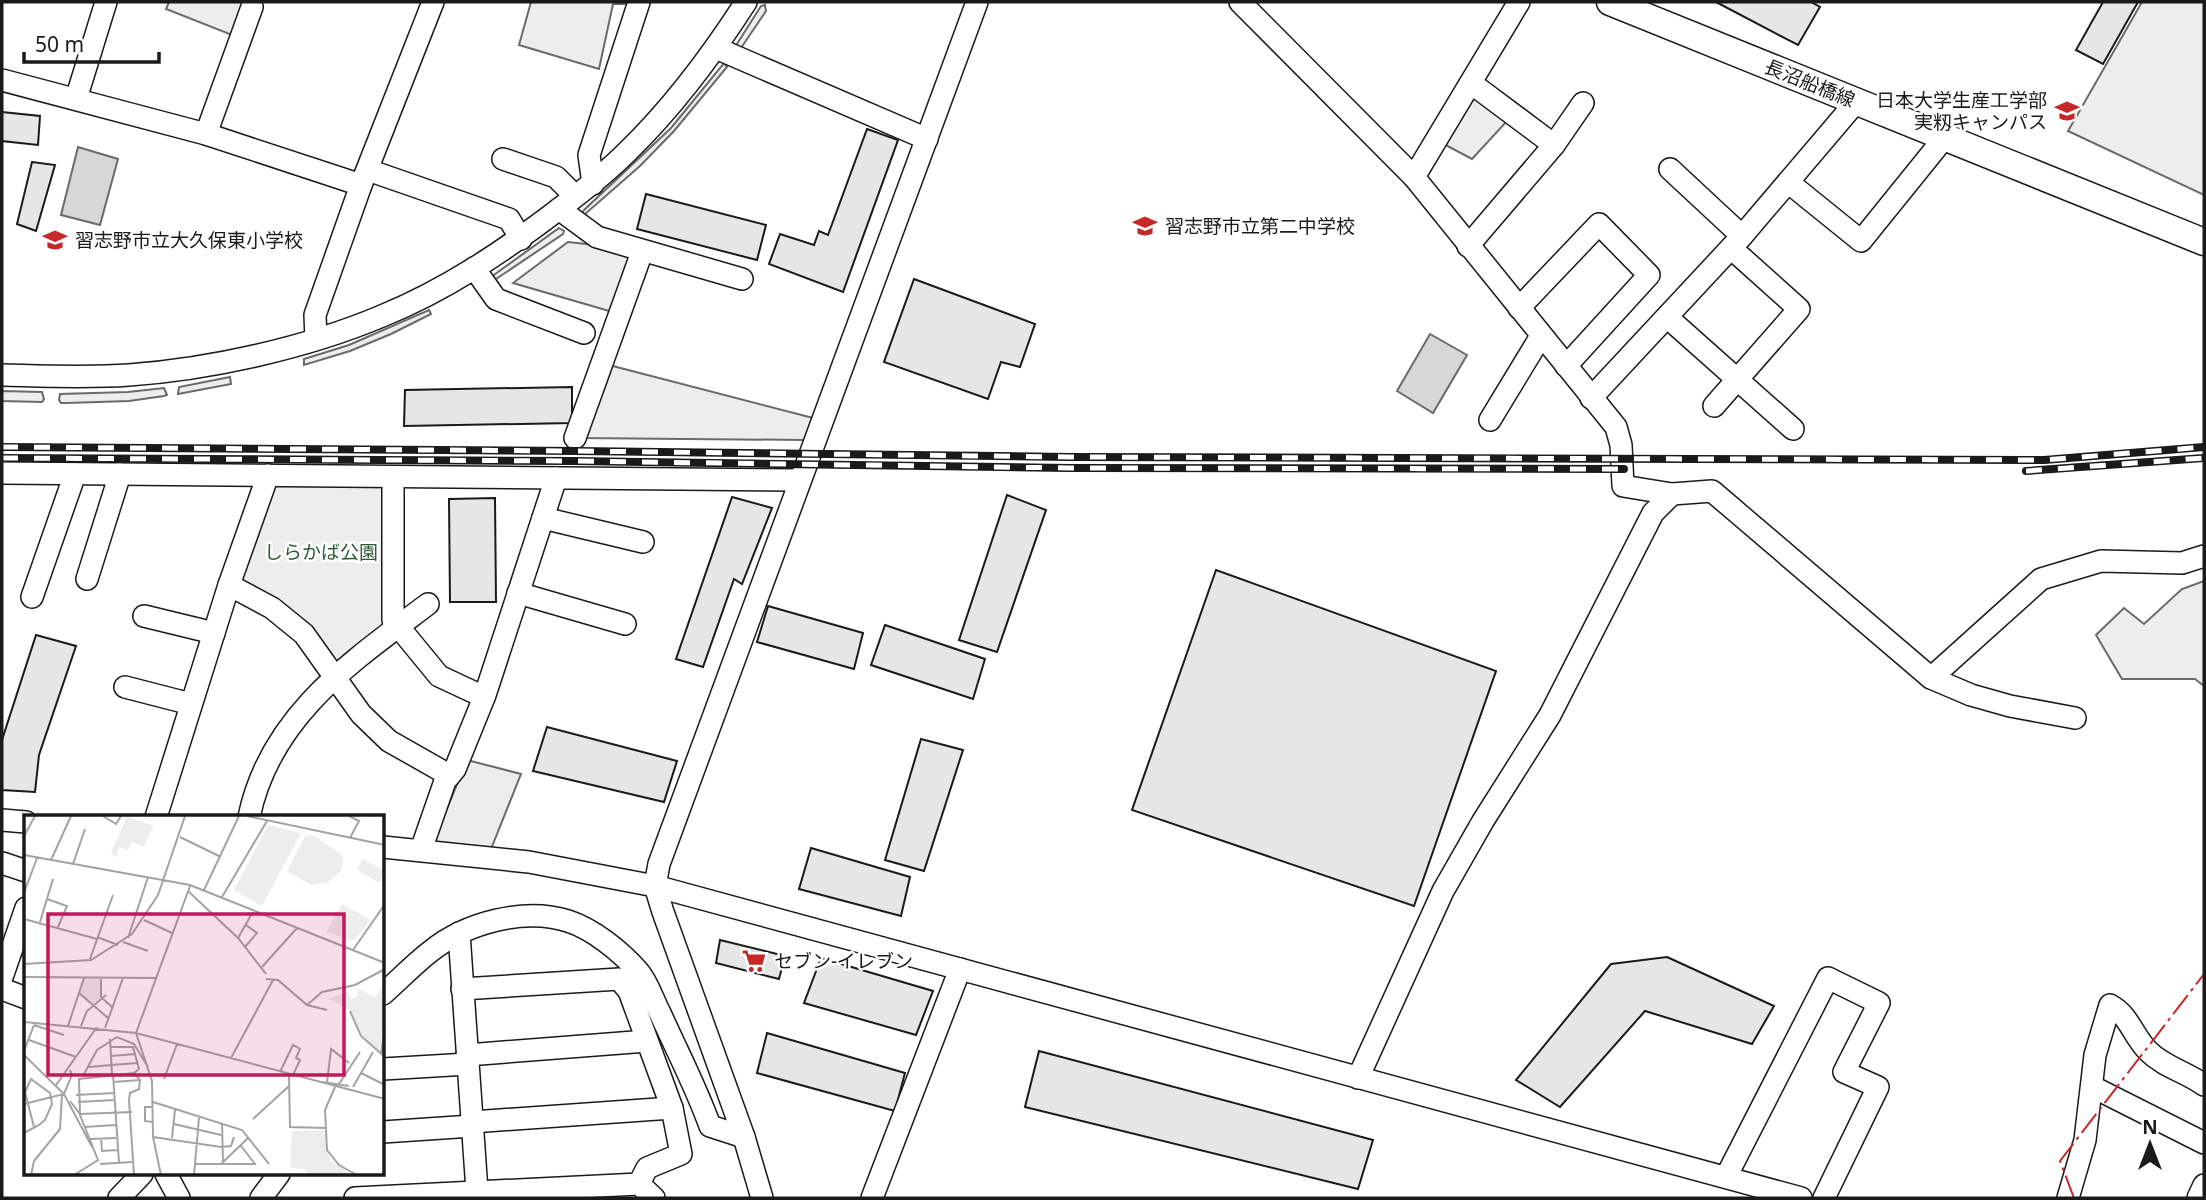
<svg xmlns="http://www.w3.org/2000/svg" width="2206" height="1200" viewBox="0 0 2206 1200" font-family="'Noto Sans','Noto Sans JP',sans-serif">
<rect width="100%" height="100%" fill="#fff"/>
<g fill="#ededed" stroke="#6a6a6a" stroke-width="2">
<path d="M169,2H244L232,35L166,9Z"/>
<path d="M531,2H630V4H613L599,69L519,45Z"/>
<path d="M2142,2H2204V195L2068,131Z"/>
<path d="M765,5L766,11L741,48L735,47L761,6Z"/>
<path d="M724,63L727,67L674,131L640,166L584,215L582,213L584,210L671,128Z"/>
<path d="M1469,93L1508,120L1472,159L1440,142Z"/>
<path d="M559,228L564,231L563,234L493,281L491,277Z"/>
<path d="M568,242L595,245L633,259L616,313L513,283Z"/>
<path d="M429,310L431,314L391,334L350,351L304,365V359L349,345Z"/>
<path d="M605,364L813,418L806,440L580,438Z"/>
<path d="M230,377L231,384L178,394L179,387Z"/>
<path d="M164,388L167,395L164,396L129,401L67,403H61L59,400L60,394L128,392Z"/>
<path d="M2,391L42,392L44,399L42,402L2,401Z"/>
<path d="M271,480L390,485L393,627L336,674L233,585Z"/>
<path d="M2204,581V686L2195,679H2122L2096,635L2124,608L2144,624L2182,589Z"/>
<path d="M467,760L521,774L491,849L432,845Z"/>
</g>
<g fill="#d7d7d7" stroke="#6a6a6a" stroke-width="2">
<path d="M78,147L118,159L100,225L61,215Z"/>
<path d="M1430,334L1467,355L1433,413L1397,391Z"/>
</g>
<g fill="#e6e6e6" stroke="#1a1a1a" stroke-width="2">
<path d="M1716,2H1811L1820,7L1798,45Z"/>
<path d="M2103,2H2138L2103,64L2076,50Z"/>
<path d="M2,112L40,116L38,145L2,141Z"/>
<path d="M867,129L898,140L843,292L769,264L780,234L814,245L819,231L828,235Z"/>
<path d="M32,162L55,165L36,231L17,224Z"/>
<path d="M646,194L766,225L757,260L637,229Z"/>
<path d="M914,279L1035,324L1020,367L1001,362L988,399L884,362Z"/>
<path d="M572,387V423L404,426L405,390Z"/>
<path d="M1007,495L1046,510L997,652L959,640Z"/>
<path d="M732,497L772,508L742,584L734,579L703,667L676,659Z"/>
<path d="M495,498L496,602H450L449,499Z"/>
<path d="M1216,570L1496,671L1414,906L1132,810Z"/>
<path d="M768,606L863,633L854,669L757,642Z"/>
<path d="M885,625L985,659L973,699L871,665Z"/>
<path d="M36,635L76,646L39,755L35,792L2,790V740Z"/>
<path d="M547,727L677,761L664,802L533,771Z"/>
<path d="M921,739L963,750L924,871L885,860Z"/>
<path d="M811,848L910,877L901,916L799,889Z"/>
<path d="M720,940L785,956L779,979L716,963Z"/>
<path d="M1667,957L1774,1006L1752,1044L1645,1011L1560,1107L1516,1080L1611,964Z"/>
<path d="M821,958L933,991L916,1035L804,1003Z"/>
<path d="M767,1033L905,1073L895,1111L757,1073Z"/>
<path d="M1039,1051L1373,1140L1358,1189L1025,1107Z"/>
</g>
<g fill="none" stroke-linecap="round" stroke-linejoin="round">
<g stroke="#1a1a1a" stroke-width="24">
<g id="minor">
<path d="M1240,2L1414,177L1616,427L1621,445L1623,486L1672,494L1712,491L1931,678L1971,695L2010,706L2075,718"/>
<path d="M716,48L927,139"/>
<path d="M2,80L206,134L361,185"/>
<path d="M76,99L106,2"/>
<path d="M206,134L252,7"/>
<path d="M1554,145L1583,103"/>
<path d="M503,159L556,177L575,196"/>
<path d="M1670,169L1742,236"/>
<path d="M368,170L509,219L521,239"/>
<path d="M1414,177L1519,2"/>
<path d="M1788,182L1861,241L1945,137"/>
<path d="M593,184L589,155L639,2"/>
<path d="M559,209L597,237L742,279"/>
<path d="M1468,246L1554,145L1471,83"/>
<path d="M474,268L496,299L584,333"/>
<path d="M1519,308L1599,224L1649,275L1566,366"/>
<path d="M1667,317L1793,429"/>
<path d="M316,339L315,315L361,185L433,2"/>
<path d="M2,375C44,376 87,378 129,375C211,369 306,348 382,316C446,290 504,251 559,209C583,191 606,173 628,151C673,107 712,55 746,2"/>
<path d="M1591,398L1742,236L1856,102"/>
<path d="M1714,406L1799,309L1731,248"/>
<path d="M1490,420L1541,336"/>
<path d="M575,438L642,252"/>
<path d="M2,473L800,480"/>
<path d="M393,477V620L439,676L484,697"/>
<path d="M543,518L643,542"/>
<path d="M87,579L120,474"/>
<path d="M229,585L272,608L304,634L361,714L389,741L449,775"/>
<path d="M518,593L625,624"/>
<path d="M32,597L75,474"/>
<path d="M144,616L214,633"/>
<path d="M1931,678L2041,579L2101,561L2182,563L2204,556"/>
<path d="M125,687L191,704"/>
<path d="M156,817L229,585L268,475"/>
<path d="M249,817C270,716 351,662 428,604"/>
<path d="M2,820L26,822"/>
<path d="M383,847L529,862L655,886L1801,1198"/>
<path d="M421,850L445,781L455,769L485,695L556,478"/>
<path d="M2,863L26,871"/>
<path d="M459,933L477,1191"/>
<path d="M2,977L26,908"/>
<path d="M2,989L26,998"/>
<path d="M462,989L619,979L629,991L672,1108L681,1154L647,1168L639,1184"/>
<path d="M383,994C399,980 414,964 431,951C466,923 524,907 568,921C593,929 620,951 638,971C648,982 653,1000 660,1013C677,1051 696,1087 710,1126L744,1137"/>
<path d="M467,1055L647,1041"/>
<path d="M383,1069L468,1064"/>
<path d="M1358,1078L1443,891L1483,821L1550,715L1653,513L1672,494"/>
<path d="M2093,1087L2204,1143"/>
<path d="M472,1122L672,1108"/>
<path d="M383,1132L472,1126"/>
<path d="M166,1174L179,1198"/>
<path d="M1726,1177L1828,978L1879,1003L1844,1072L1878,1087L1824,1198"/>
<path d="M119,1198L142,1174"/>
<path d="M261,1198L279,1174"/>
<path d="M355,1198L639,1184L654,1198"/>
<path d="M762,1198L744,1137L663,912L655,886L659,864L977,2"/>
<path d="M872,1198L960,969"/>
<path d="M2068,1198L2085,1140L2095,1055L2110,1005C2129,1015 2133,1036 2148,1051C2164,1067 2186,1072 2204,1085"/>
<path d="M2198,1198L2204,1185"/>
</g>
</g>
<g stroke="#1a1a1a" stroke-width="29">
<path id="major" d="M1610,2L2204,242"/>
</g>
<use href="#minor" stroke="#fff" stroke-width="21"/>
<use href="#major" stroke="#fff" stroke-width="26"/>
<g stroke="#1a1a1a" stroke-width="8">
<g id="rail">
<path d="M2,447L577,451L1070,457L2044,460L2204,447"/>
<path d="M2,458L574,461L1070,468L1624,469"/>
<path d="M2026,471L2204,458"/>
</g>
</g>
<use href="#rail" stroke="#fff" stroke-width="5" stroke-dasharray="16" stroke-linecap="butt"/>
<path stroke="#c62828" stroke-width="2" stroke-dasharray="24 5 3.5 5" stroke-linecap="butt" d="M2074,1198L2060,1161L2204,974"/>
</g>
<defs>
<g id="university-bare" transform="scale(1.89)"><path d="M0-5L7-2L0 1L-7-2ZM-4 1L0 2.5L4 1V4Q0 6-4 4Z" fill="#c62828" stroke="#fff" stroke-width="2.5" paint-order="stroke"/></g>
<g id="school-bare" transform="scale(1.89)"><path d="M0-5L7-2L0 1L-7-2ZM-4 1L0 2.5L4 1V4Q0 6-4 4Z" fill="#c62828" stroke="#fff" stroke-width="2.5" paint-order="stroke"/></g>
<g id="supermarket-bare" transform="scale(1.89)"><path d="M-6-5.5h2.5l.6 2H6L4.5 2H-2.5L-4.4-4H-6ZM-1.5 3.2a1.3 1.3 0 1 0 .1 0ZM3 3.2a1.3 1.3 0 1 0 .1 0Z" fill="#c62828" stroke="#fff" stroke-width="2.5" paint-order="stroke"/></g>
</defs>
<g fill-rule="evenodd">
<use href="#university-bare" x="2067" y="111"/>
<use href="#school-bare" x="1145" y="226"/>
<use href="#school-bare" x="55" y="240"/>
<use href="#supermarket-bare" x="754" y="961"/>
</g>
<g text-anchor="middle" stroke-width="5" stroke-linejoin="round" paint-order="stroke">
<g font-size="19" fill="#1a1a1a" stroke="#fff">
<text transform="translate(1810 83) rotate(22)" y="7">長沼船橋線</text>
</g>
<g font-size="19" fill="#1a1a1a" stroke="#fff" text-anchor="start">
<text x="2047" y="107" text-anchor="end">日本大学生産工学部<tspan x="2047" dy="22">実籾キャンパス</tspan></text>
<text x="1165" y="233">習志野市立第二中学校</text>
<text x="75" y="247">習志野市立大久保東小学校</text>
<text x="774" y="968">セブン-イレブン</text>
</g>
<g font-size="19" fill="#2b5a34" stroke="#fff">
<text x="321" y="559">しらかば公園</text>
</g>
</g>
<g transform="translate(24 815)">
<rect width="360" height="360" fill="#fff"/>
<path d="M103,1L129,11L120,32L107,27L104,35L95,32L92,42L87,38ZM244,10L277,18L238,91L210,75ZM282,20L291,21L319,41L318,55L303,68L287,70L263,56ZM339,44L360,56L355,68L333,55ZM318,89L347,105L330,126L302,117ZM61,163L76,164L77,183L69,189L55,177ZM360,170V241L338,220L327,196L305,184L324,176L327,184L334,181L333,173L351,182ZM300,315L306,345L328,360H284L282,354L266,353L268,316Z" fill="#ededed"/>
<path fill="none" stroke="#a3a3a3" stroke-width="2" d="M79,1L92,9L97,1M223,1L361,30M325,1L335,6L326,23M0,21L11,1M156,22L197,42M0,40L166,70L361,148M27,45L47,1M49,49L61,14M180,75L215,1M164,76L214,123L242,159M0,78L13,43M198,82L243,6M23,84L43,91L34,112M0,104L73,124M120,105L148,118M16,107L29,64M73,122L94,130M104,123L124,62M214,123L230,95M99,127L124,136M221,132L233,118L222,110M329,135L361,89M66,144L89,80M0,149L67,145L108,119L134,80L161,1M238,152L273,113M0,162L132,163M77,163V182L89,193M242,164L254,165L283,190L303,195M55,178L84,203M283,190L298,177L331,170L361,154M326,196L337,221L361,242M0,207L112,218L361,284M10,210L40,220M44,211L60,163M57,211L63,196L82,180M81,213L99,163M86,224L88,259M5,225L52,242M86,232H109L115,254L110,258M0,236L10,210M357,239L361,215M0,240L40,279L68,332M87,241L111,239M207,243L249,165M87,250L114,248M65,252L88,250M256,257L269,230L276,234L272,243L276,245L269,260M110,258L116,265L115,274L106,278L105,285L110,360M337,258L361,270M89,259L95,348M265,260L266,312L302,313M59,261L73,235L93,222L110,229L124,252M140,264L153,229M90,267L116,265M298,267L325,271M303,268L307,234L325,248M315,269L336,237M32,270L73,212M311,272L301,295L303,335L315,350L333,360M329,272L349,237M52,280L91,278M46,286L56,299L108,297M54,287L90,285M129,287L218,315L245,349M0,289L40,279L48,260L46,255M229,304L265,271M128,307L121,306V292H129M198,308L199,348M150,309L197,320M60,312L92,310M0,318L15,310L21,305L28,289L26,278L7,264L1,277L10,312M129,322L197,332L207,331L210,322M77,323L78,336L94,335M148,323L151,295M66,324L92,323M76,349L108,347M171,349H231L217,331M197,349L224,323M7,360L10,346L36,314L38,280M50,360L74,345L56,300L55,264L110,258M137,360L129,322L128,266L112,218L166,71M170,360L175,303"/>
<path fill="#c2185b" fill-opacity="0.15" stroke="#c2185b" stroke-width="3.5" d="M24,99H320V260H24Z"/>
<rect width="360" height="360" fill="none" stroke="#1a1a1a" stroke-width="3.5"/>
</g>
<rect width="2206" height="1200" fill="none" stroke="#1a1a1a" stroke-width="7"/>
<g transform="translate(2150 1144)" stroke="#ffffff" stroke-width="5" paint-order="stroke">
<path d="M0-5L12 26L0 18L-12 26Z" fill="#1a1a1a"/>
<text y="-10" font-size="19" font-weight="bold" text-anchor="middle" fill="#1a1a1a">N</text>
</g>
<path d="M24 52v10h135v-10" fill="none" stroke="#1a1a1a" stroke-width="3.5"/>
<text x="35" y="52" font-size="21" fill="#1a1a1a" stroke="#ffffff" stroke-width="5" paint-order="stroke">50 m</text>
</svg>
